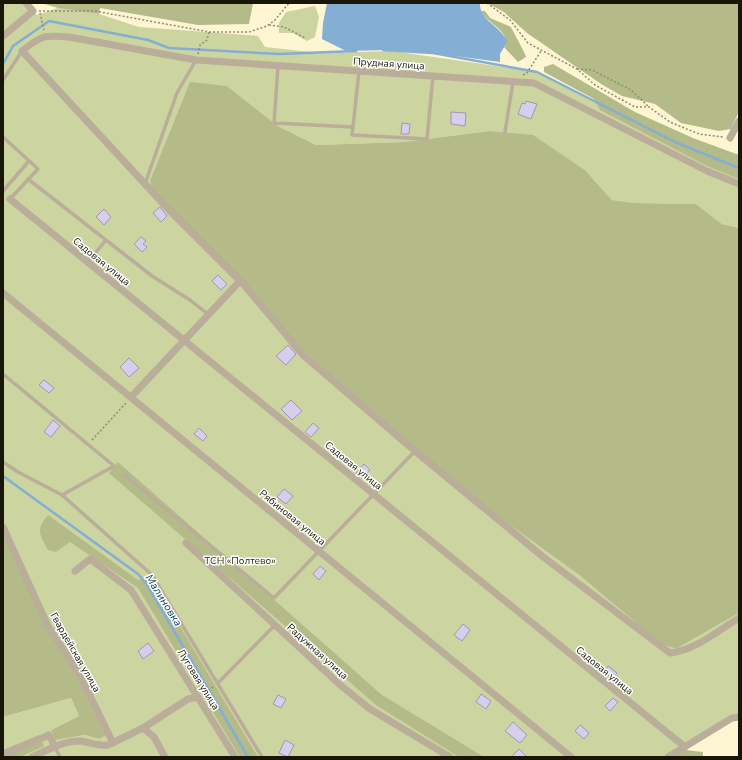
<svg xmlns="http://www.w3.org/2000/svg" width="742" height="760" viewBox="0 0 742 760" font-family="'Nunito Sans',sans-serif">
<rect width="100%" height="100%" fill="#fef5d3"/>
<g fill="#ccd4a0">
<path d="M3,3H26L37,15L58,8L99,14L139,27L258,36L265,47L319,53L392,51L537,72L675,142L739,168V228L722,224L696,204L636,203L612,200L586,171L489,131L404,142L316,145L278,126L227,86L578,574L661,644L676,649L739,613V717L668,757H3V717L71,698L79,716L51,730L55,740L85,735L99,739L3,527Z"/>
<path d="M315,6L319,17L315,37L307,41L293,33H279V23L286,12Z"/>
</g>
<g fill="#b4bb88">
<path d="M41,3H253L249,24L198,25L100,8L99,14L58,8Z"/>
<path d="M487,3H739V111L731,129L719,131L681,123L655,104L622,96L601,84L527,33L504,12Z"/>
<path d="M481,11H485L490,18L511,27C513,32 526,54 526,57L518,62L504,47C511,30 488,25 481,11Z"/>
<path d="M553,64L635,112L693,138L739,155V179L707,166L600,110L594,99L544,72V67Z"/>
<path d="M190,82L227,86L278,126L316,145L404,142L489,131L533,135L586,171L612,200L636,203L696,204L722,224L739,228V613L676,649L661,644L578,574L476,500L339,385L279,326L153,193L150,181Z"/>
<path d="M118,462L382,695L484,757H459L376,705L109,473Z"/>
<path d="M48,515L138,580L151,578L258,757H240L138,588L70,542L56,552L48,550C39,534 36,530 48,515Z"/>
<path d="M3,527L48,626L80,675L106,735L99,739L85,735L55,740L51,730L79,716L71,698L3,717Z"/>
<path d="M39,735L44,746L20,757H3V750Z"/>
<path d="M685,750L703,752V757H674Z"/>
</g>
<path fill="#84aed3" d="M327,3H480C479,21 502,26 507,42L500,54V62L433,53L386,50L346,51L322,39L323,23Z"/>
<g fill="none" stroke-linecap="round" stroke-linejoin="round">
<g stroke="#84aed3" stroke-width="2.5">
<path d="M383,50L433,53L537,72L675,142L739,168"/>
<path d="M3,64L13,46L49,21L148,40L169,48L279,54L356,51"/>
<path d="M3,476L138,574L146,583L248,757"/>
</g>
</g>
<g fill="#d7cded" stroke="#a097b5">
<path d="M526,101L537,104L531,119L518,114L522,103L525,104Z"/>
<path d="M451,112L466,113L465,126L451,124Z"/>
<path d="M402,123L410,124L409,134H401Z"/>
<path d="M160,207L167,216L161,222L153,213Z"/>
<path d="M104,209L111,217L104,225L96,217Z"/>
<path d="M141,237L146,241L143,244L147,247L142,252L134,244Z"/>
<path d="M218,275L227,284L221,290L212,281Z"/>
<path d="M288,345L296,354L286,365L276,356Z"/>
<path d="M129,358L139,368L129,377L120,367Z"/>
<path d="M44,380L54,388L49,393L39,385Z"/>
<path d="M291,400L302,411L292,420L281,409Z"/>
<path d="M53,420L60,426L51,437L44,432Z"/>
<path d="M313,423L319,428L311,437L305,432Z"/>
<path d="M199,428L207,436L203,441L194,434Z"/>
<path d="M364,464L370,470L362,478L356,473Z"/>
<path d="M284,489L293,496L286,504L277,497Z"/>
<path d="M320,566L326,571L319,580L313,574Z"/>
<path d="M463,624L470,630L462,641L454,635Z"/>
<path d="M148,643L154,651L143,659L138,651Z"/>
<path d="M608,666L617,673L613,679L604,672Z"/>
<path d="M481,694L491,701L486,709L476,702Z"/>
<path d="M278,695L286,699L281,708L273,704Z"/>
<path d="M613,698L618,702L610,711L605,706Z"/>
<path d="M513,722L527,735L520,743L505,731Z"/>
<path d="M580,725L589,733L584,739L575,731Z"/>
<path d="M285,740L294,745L288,757L279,753Z"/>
<path d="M519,749L527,757H511Z"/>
</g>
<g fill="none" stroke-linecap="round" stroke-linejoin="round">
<g stroke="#928c74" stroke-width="1.5" stroke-dasharray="2 2" stroke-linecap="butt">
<path d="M294,3H298"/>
<path d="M487,3L510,20L528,43L577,69L595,85L635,107H649L670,122L699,134L723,137"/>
<path d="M39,11H95L209,32H249L267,26L275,20L289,3"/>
<path d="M40,13L44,30"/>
<path d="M269,25L284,27L305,38"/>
<path d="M198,54L200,45L207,40L209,32"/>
<path d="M577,69L592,70L631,90L649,107"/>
<path d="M523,75L527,73L541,51"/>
<path d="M92,440L126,403"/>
<path d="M205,693L213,687"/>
</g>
<g stroke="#baad99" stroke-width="3.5">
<path d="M278,66L274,123L353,127L352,135L427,139L433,76"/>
<path d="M3,80L22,51"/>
<path d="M353,127L359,71"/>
<path d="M505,132L513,82"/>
<path d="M3,137L38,169L10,199"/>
<path d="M28,179L152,276L190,300L209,315"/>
<path d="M145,184L177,93L196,60"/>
<path d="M3,191L29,161"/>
<path d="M88,262L105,241"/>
<path d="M3,374L114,466L62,495"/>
<path d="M3,462L18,472L62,495L152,575L262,757"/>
<path d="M126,476L274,598L415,451"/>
<path d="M218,683L275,625"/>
<path d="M55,747L60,757"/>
</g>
<g stroke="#baad99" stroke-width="7">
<path d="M3,36L33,11L26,3"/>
<path d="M730,138L739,121"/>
<path d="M739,184L707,171L534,83L196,60L69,37C44,35 42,35 22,51L170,211L244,285L303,355L415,451L542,556L670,653C696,650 717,631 739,618"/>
<path d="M10,199L685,747"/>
<path d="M3,293L571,757"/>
<path d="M131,397L240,281"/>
<path d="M3,527L48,626L80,675L113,743"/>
<path d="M186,543L339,684L370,709L450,757"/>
<path d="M75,571L90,559L131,590L235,757"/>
<path d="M143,728L188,699L198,697"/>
<path d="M3,755L49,735L55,747"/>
<path d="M32,757C47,750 63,741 80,741C90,742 98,747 108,745L143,728L154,737L165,757"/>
<path d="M668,757L732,718L739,717"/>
</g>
</g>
<g text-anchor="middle" stroke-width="3" stroke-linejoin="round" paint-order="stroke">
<g font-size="10" fill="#181509" stroke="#fff">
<text transform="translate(389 63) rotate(4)" y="4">Прудная улица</text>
<text transform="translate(102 261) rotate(39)" y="4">Садовая улица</text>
<text transform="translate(354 465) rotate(39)" y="4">Садовая улица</text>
<text transform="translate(293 517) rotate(39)" y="4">Рябиновая улица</text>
<text transform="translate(318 651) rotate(42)" y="4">Радужная улица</text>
<text transform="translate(76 652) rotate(60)" y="4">Гвардейская улица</text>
<text transform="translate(605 670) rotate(39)" y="4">Садовая улица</text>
<text transform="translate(199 679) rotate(58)" y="4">Луговая улица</text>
</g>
<g font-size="10" fill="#2c3006" stroke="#fff">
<text x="240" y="564">ТСН «Полтево»</text>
</g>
<g font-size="11" font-style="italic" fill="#06395c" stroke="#fff">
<text transform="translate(164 600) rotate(58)" y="4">Малиновка</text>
</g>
</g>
<rect width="742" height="760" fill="none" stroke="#181509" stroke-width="8"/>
</svg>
